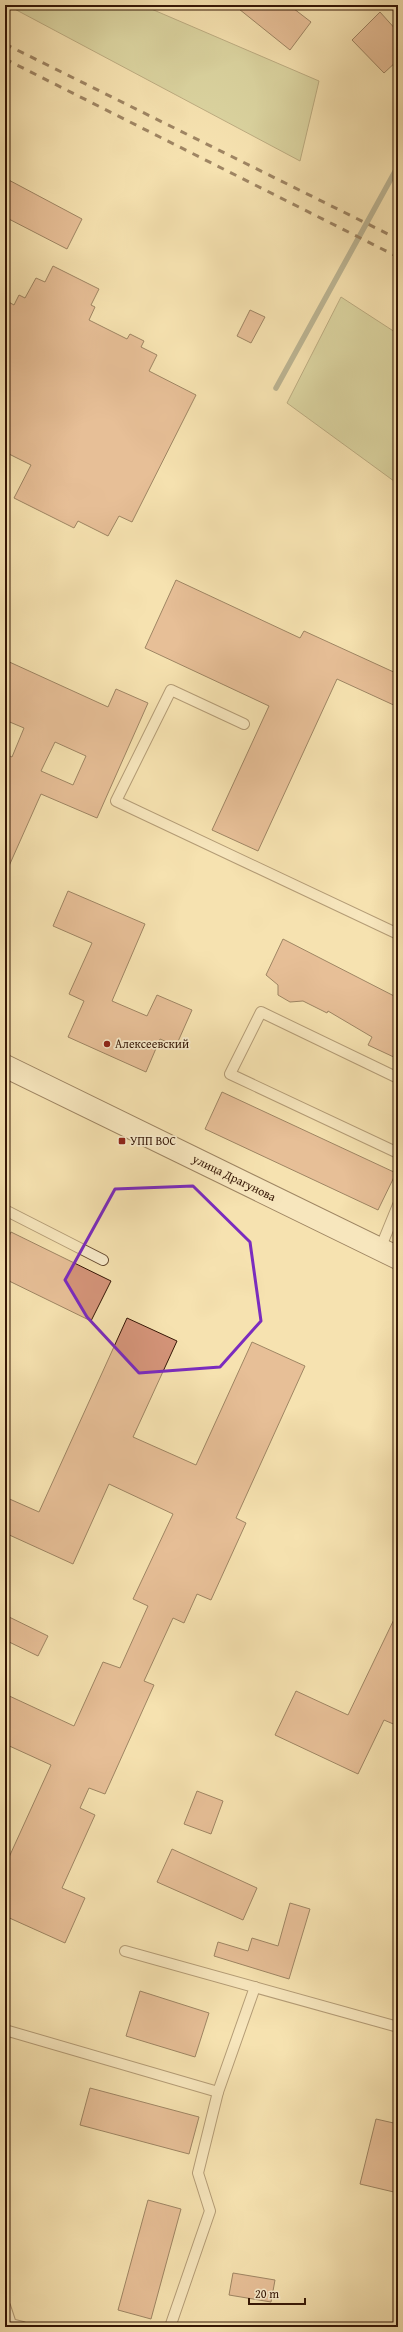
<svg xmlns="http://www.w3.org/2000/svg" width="403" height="2332" viewBox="0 0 403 2332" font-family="'Gentium Book Plus',serif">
<rect width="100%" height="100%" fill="#f6e2b0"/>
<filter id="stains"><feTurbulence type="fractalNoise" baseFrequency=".005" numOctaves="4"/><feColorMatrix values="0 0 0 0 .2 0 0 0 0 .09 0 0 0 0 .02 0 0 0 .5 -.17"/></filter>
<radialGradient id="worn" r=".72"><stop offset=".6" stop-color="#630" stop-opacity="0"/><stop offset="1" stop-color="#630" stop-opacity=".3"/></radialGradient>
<g fill="#bbc38c" stroke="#786c48">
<path d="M7,5H142L319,81L300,161Z"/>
<path d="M341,297L398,334V484L287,403Z"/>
</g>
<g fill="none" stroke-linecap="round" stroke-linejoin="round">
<path stroke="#737a6a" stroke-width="5.5" d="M276,388L398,166"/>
</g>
<g fill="#d49479" stroke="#351605" fill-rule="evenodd">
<path d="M234,5H289L311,22L290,50Z"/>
<path d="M380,12L398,32V60L384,73L352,40Z"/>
<path d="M5,178L82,219L67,249L5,217Z"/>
<path d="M53,266L99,289L91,305L95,307L89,320L127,339L130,334L144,341L141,347L157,355L149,371L196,395L132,522L119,516L108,536L78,521L74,528L14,498L31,465L5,452V300L14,305L19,295L25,298L36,278L45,282Z"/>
<path d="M250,310L265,317L251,343L237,336Z"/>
<path d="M176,580L300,638L304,631L398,674V707L337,679L258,851L212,830L269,706L145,648Z"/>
<path d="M5,660L108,707L116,689L148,703L97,818L41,794L5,875V754L12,757L24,728L5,720ZM55,742L86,756L73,785L41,771Z"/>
<path d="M68,891L145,924L112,1001L147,1016L157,995L192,1010L176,1046L160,1039L146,1072L68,1037L84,1001L69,994L92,943L53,926Z"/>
<path d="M283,939L398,998V1059L368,1045L372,1037L328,1011L327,1013L303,1001L290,1002L278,995V985L266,975Z"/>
<path d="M222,1092L396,1173L378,1210L205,1129Z"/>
<path d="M11,1232L111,1281L91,1321L5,1279V1244Z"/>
<path d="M127,1318L177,1341L133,1437L196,1465L252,1342L305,1366L236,1518L246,1523L211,1600L197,1594L184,1623L173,1618L144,1681L154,1685L105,1794L89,1788L80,1808L95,1815L62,1888L85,1898L65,1943L5,1916V1866L51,1765L5,1744V1694L74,1726L103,1662L120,1668L148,1606L133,1599L173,1514L109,1484L73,1564L5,1533V1497L39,1512Z"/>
<path d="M398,1611V1726L384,1720L358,1774L275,1735L296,1691L348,1715Z"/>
<path d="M5,1615L48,1636L38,1656L5,1640Z"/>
<path d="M197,1791L223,1801L211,1834L184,1824Z"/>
<path d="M172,1849L257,1888L243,1920L157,1882Z"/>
<path d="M290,1903L310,1909L289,1979L214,1956L218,1942L248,1951L252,1938L278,1946Z"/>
<path d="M140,1991L209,2013L195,2057L126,2036Z"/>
<path d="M90,2088L199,2117L189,2154L80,2125Z"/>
<path d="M376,2119L398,2124V2193L360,2184Z"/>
<path d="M148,2200L181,2209L151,2319L118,2310Z"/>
<path d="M233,2273L275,2280L271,2302L229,2295Z"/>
</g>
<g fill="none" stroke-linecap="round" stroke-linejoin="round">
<g stroke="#654930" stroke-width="12">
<g id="service">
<path d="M244,724L171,690L116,801L398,934"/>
<path d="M398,1078L261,1012L230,1074L398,1153"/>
<path d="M5,1210L103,1260"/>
<path d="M380,1249L398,1205"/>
<path d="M125,1951L398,2027"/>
<path d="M5,2030L218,2092L255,1987"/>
<path d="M5,2306L11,2324L23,2327"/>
<path d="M170,2327L210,2211L198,2173L218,2092"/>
</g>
</g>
<g stroke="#351605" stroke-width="24">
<g id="secondary">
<path id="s1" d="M5,1066L398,1258"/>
</g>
</g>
<use href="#service" stroke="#f9eccc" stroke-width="10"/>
<use href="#secondary" stroke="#f9eccc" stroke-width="22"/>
<g stroke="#351605" stroke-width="3" stroke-dasharray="7 7" stroke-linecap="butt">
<path d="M5,44L398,239"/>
<path d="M5,59L398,257"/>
</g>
</g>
<path d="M0 0H403V2332H0ZM193,1186L250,1242L261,1321L220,1367L139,1373L87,1317L65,1280L115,1189Z" fill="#f6e2b0" fill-opacity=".55" fill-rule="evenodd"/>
<path fill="none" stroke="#7b2cbf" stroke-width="3" stroke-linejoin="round" d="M193,1186L250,1242L261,1321L220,1367L139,1373L87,1317L65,1280L115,1189Z"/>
<g fill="#8f2418" stroke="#f9eccc" stroke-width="1.5">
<circle cx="107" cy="1044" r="4"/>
<rect x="118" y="1137" width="8" height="8" rx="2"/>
</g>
<g text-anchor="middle" stroke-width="3.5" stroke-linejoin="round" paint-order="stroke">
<g font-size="12" fill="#351605" stroke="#f9eccc" text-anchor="start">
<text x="115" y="1048">Алексеевский</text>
<text x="130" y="1145">УПП ВОС</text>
</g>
<g font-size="12" fill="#351605" stroke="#f9eccc">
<text dy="4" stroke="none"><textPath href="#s1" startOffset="255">улица Драгунова</textPath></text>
</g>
</g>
<rect width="403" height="2332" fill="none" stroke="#f6e2b0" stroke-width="20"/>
<rect x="6" y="6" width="391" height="2320" fill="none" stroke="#351605" stroke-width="2"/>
<rect x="10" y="10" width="383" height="2312" fill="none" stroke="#351605"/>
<path d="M249 2298v6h56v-6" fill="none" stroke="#351605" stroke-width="2"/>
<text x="255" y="2298" font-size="12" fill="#351605" stroke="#f9eccc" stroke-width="3" paint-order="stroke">20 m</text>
<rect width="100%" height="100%" filter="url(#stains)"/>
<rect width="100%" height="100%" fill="url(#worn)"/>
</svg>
